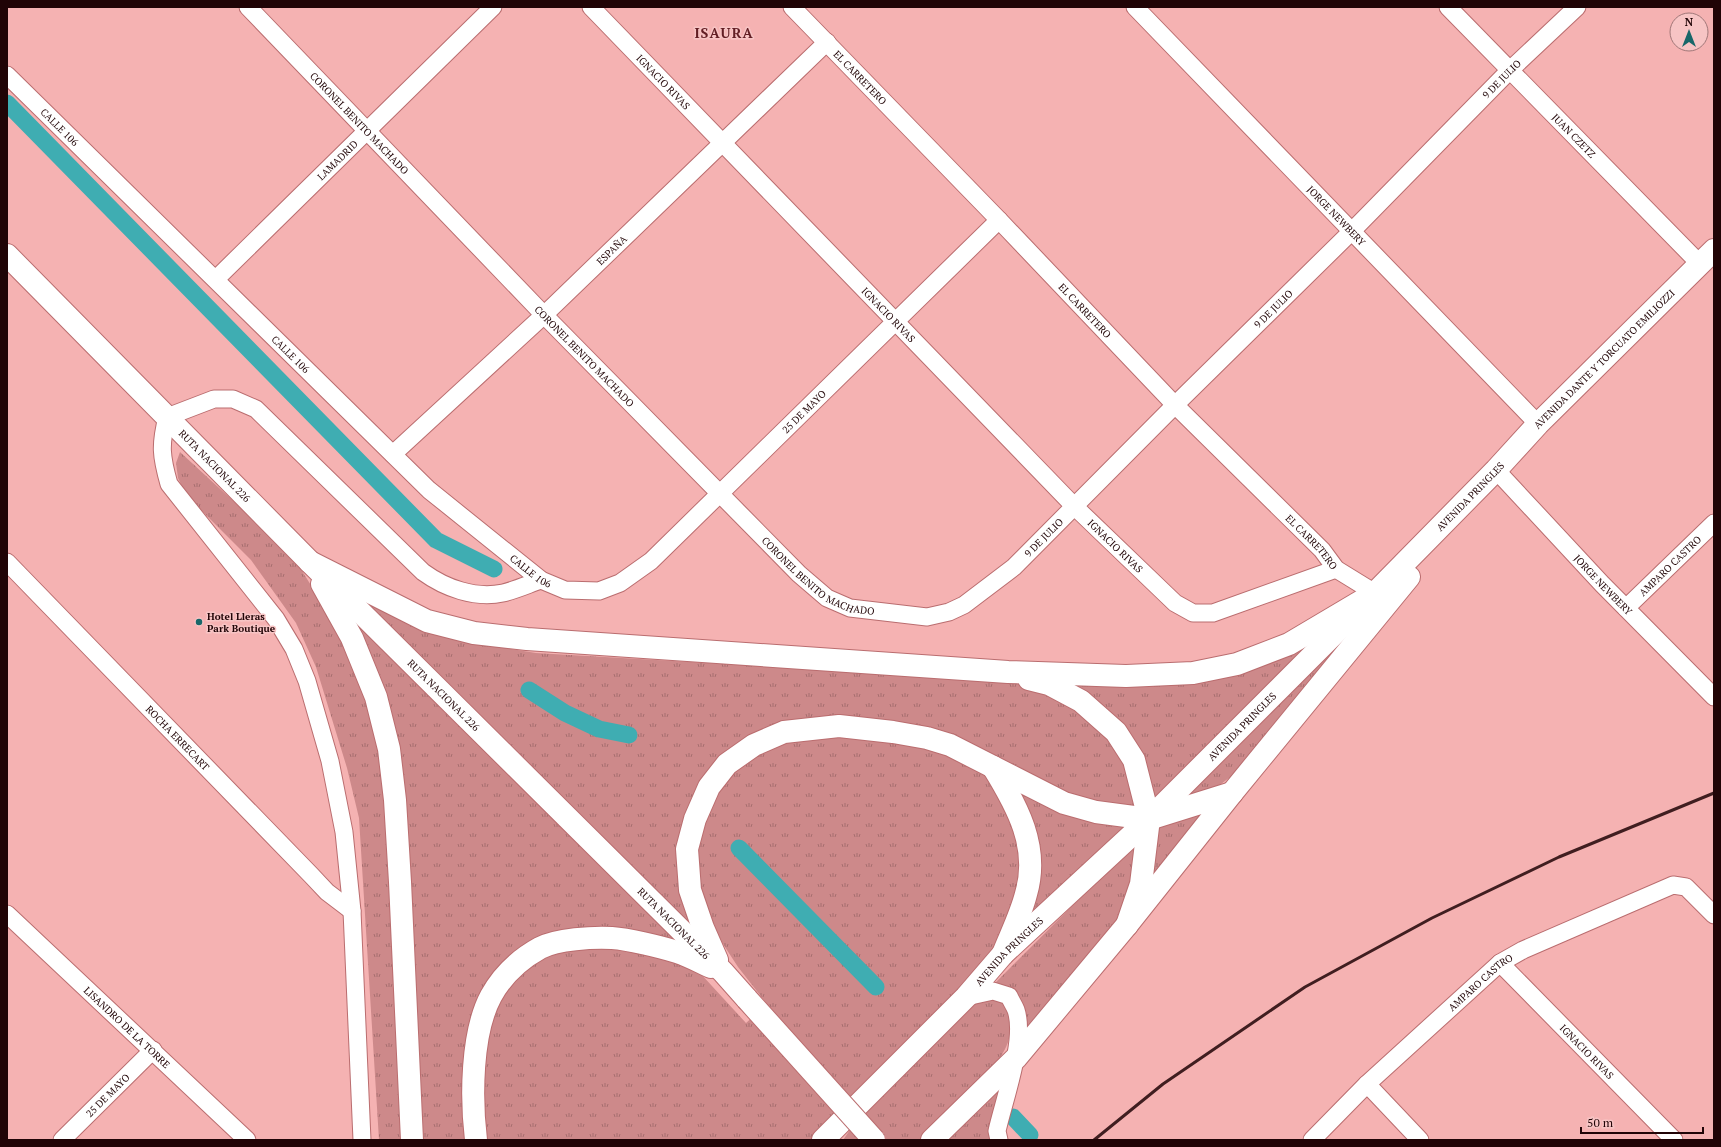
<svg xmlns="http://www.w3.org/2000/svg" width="1721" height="1147" viewBox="0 0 1721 1147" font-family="'PT Serif',serif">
<defs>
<pattern id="grass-tufts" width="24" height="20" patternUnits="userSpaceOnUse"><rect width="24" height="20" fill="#cd898a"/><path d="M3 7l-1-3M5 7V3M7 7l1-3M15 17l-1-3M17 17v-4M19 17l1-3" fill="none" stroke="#a66e6f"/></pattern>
</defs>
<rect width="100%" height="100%" fill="#f5b2b2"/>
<g fill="url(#grass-tufts)">
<path d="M180,452L292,555L339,630L360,671L385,759L408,1140H379L359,818L347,768L316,667L296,623L251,560L186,495L178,478L176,463Z"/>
<path d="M349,591L468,642L536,653L1021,681L1085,712L1128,758L1141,809L1067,800L986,755L790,722L696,794V936Z"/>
<path d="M1370,606L1243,767L1207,795L1177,803Z"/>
<path d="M343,610L684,946L637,932L607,926L572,930L498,974L469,1140H419L403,814Z"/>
<path d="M1328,632L1152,807L1142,758L1050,680L1158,681Z"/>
<path d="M833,734L937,748L987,772L1019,826L1024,886L1006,927L989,957L939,1015L811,1140H485V1042L492,1015L506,989L526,966L549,952L610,944L689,961L746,1023L767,1004L738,967L710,924L696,887L693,845L730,769L793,736Z"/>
<path d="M1014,786L1135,824L1018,933L1034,886Z"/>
<path d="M1216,805L1145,891L1155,824Z"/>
<path d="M1141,837L1138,871L1117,921L1087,959L1026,1028L994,984Z"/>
<path d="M998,999L1009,1009C1011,1032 1012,1040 999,1059L920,1140H843L861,1114L975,1002Z"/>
<path d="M1004,1080L991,1140H947Z"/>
</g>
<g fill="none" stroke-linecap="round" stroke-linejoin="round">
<g stroke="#3fadb2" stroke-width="17">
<path d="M7,103L436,540L494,569"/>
<path d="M529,690L565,713L599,729L629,735"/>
<path d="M739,848L876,987"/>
<path d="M1013,1117L1030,1135"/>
</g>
<g stroke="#ba6d6f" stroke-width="19">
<g id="minor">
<path id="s1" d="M248,7L544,315L799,574L827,598L850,608L927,617L949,612L964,605L1014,567L1175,405L1352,231L1509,71L1577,7"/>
<path id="s2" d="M591,7L1074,506L1175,603L1193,613H1213L1336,569"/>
<path id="s3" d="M792,7L999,220L1175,405L1322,550L1336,569L1375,593L1382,600"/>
<path id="s4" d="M1135,7L1538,424"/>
<path id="s5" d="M1448,7L1700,264"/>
<path id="s6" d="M7,75L429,490L541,580L565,590L599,591L620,583L651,561L999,220"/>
<path id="s7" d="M216,279L493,7"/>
<path id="s8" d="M393,454L544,315L827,42"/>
<path id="s9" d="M1496,470L1602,584L1714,697"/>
<path id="s10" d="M7,562L311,875L327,892L352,911"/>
<path id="s11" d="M1626,608L1714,523"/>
<path id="s12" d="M7,914L247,1140"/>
<path id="s13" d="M1500,963L1674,1140"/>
<path d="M966,997L993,991L1009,996C1011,1001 1014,1005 1016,1010C1026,1040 1004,1100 997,1131L999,1140"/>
<path d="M1367,1084L1420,1140"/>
<path id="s14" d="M62,1140L153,1050"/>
<path d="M362,1140L352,911L344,832L330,761L307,681L294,649L276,619L169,484C161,456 160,445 167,417L214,399H233L256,409L423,572C445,588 475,599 503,593C516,590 529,584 541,580"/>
<path id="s15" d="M1312,1140L1367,1084L1500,963L1523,950L1673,885L1686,887L1714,915"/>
</g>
</g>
<g stroke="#ba6d6f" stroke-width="24">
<g id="secondary">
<path id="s16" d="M823,1140L966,997L1003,954L1149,819L1375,593L1496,470L1538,424L1714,250"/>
<path d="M932,1140L1016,1058L1127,925L1232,793L1409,577"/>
</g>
</g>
<g stroke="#ba6d6f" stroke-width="24">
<g id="trunk">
<path id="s17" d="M7,255L310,562L723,972L747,999"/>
<path d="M310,562L427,621L474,633L527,639L1008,672L1126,676L1193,673L1237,664L1289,644L1375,593"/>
<path d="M322,584L352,638L376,697L389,749L395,800L400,882L412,1140"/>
<path d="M1029,679L1049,684L1081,701L1116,732L1134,760L1149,819L1141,884L1127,925"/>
<path d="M993,767C1017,806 1040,847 1026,894C1021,914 1011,934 1003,954"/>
<path d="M717,960L703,928L690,890L687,849L695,819L709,787L727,764L754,745L784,732L839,726L893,732L927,738L950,745L1064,803L1096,812L1149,819L1232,793"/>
<path d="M476,1140C471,1099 471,1033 491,996C502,976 520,959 540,948C557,939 593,937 612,938C628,939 661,947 677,952C689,956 700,962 711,967"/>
</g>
</g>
<use href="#minor" stroke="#fff" stroke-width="17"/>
<use href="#secondary" stroke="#fff" stroke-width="22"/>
<use href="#trunk" stroke="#fff" stroke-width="22"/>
<path stroke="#401e20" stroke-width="3" d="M1094,1140L1163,1084L1305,987L1432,918L1559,857L1714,793"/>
<g stroke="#ba6d6f" stroke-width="24" stroke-linecap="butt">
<path id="trunk-bridge" d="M747,999L874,1140"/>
</g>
<use href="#trunk-bridge" stroke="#fff" stroke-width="22"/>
</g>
<circle fill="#186769" stroke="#f7c4c4" stroke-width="1.5" cx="199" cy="622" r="4"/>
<g text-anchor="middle" stroke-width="3" stroke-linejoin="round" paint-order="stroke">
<g font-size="10" fill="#200406" stroke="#f7c4c4">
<text dy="4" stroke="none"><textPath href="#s3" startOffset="98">EL CARRETERO</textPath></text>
<text dy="4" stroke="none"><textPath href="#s1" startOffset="1722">9 DE JULIO</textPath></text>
<text dy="4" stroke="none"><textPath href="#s2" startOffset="104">IGNACIO RIVAS</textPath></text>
<text dy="4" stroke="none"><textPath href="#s1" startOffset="161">CORONEL BENITO MACHADO</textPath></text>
<text dy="4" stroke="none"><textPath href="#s6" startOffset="74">CALLE 106</textPath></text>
<text dy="4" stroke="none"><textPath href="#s5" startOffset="180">JUAN CZETZ</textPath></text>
<text dy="4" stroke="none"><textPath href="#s7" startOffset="170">LAMADRID</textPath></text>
<text dy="4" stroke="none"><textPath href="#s4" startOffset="290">JORGE NEWBERY</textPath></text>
<text dy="4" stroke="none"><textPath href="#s8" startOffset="299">ESPAÑA</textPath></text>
<text dy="4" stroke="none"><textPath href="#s1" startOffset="1398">9 DE JULIO</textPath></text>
<text dy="4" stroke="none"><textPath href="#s3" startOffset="422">EL CARRETERO</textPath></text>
<text dy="4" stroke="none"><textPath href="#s2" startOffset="428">IGNACIO RIVAS</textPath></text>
<text dy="4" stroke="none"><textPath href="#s6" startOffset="398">CALLE 106</textPath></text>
<text dy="4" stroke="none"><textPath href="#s1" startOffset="485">CORONEL BENITO MACHADO</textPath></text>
<text dy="4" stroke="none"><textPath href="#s16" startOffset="1105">AVENIDA DANTE Y TORCUATO EMILIOZZI</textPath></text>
<text dy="4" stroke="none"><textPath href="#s6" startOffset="1070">25 DE MAYO</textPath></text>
<text dy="4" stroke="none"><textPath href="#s17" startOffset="296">RUTA NACIONAL 226</textPath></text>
<text dy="4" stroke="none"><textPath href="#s16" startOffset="913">AVENIDA PRINGLES</textPath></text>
<text dy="4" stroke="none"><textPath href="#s1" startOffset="1074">9 DE JULIO</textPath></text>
<text dy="4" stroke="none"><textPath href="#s3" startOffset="746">EL CARRETERO</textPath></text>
<text dy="4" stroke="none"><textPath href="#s2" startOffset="752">IGNACIO RIVAS</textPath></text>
<text dy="4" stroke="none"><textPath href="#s11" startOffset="61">AMPARO CASTRO</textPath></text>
<text dy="4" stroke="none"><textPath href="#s6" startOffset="722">CALLE 106</textPath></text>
<text dy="4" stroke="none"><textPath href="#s1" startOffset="809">CORONEL BENITO MACHADO</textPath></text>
<text dy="4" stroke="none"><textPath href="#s9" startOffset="157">JORGE NEWBERY</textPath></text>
<text dy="4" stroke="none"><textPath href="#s17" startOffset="620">RUTA NACIONAL 226</textPath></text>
<text dy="4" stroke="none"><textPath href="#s16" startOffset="589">AVENIDA PRINGLES</textPath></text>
<text dy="4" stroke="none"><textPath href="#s10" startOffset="245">ROCHA ERRECART</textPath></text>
<text dy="4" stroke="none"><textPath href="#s17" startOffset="944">RUTA NACIONAL 226</textPath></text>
<text dy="4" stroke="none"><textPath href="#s16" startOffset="265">AVENIDA PRINGLES</textPath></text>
<text dy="4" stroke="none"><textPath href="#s15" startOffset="231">AMPARO CASTRO</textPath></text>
<text dy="4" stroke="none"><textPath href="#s12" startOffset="165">LISANDRO DE LA TORRE</textPath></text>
<text dy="4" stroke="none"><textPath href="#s13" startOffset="124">IGNACIO RIVAS</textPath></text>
<text dy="4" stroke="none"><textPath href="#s14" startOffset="64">25 DE MAYO</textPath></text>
</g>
<g font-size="10" font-weight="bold" fill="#200406" stroke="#f7c4c4" text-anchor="start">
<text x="207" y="620">Hotel Lleras<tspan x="207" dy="12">Park Boutique</tspan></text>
</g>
<g font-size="14" font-weight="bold" letter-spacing="1" fill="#621e24" stroke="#f7c4c4">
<text x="724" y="38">ISAURA</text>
</g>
</g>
<rect width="1721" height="1147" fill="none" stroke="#200406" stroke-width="16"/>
<g transform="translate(1689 32)"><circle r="19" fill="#f7c4c4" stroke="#a17778"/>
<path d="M0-3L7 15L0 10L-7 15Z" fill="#186769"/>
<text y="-6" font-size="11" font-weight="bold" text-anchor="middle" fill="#200406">N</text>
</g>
<path d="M1581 1127v6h122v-6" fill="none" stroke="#200406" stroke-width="2"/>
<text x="1587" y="1127" font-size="12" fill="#200406" stroke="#f7c4c4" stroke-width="3" paint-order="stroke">50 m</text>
</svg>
